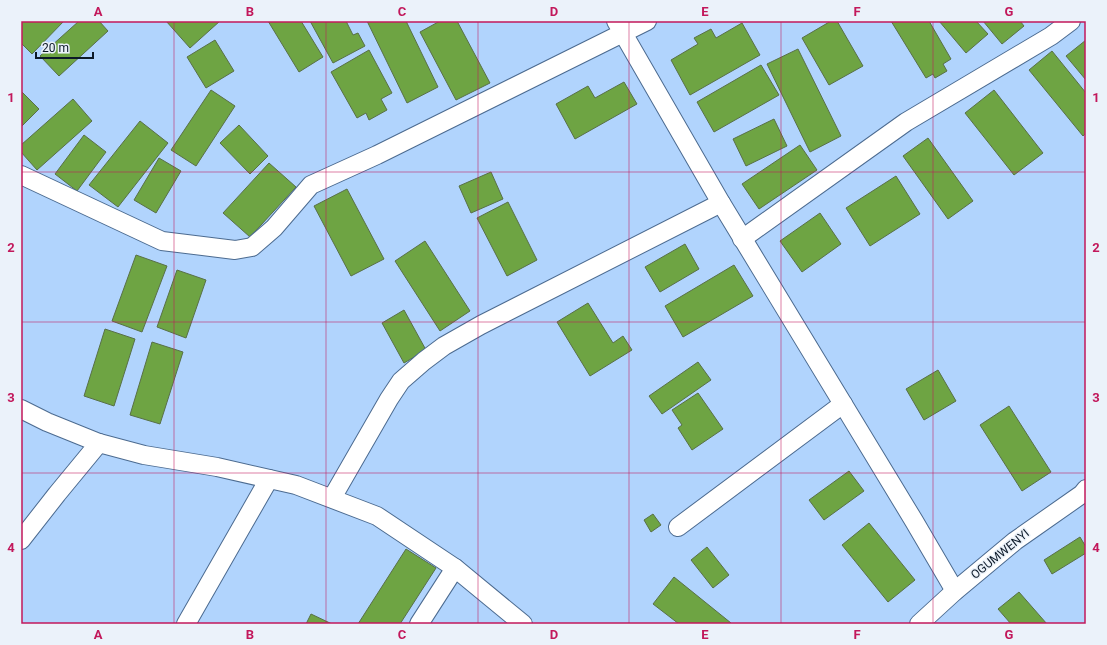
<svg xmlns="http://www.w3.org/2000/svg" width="1107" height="645" viewBox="0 0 1107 645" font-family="Roboto,sans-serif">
<rect width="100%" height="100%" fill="#b1d4fd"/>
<g fill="#6ea443" stroke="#587047">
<path d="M21,21H64L32,54L21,43Z"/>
<path d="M79,21H99L108,31L59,76L40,56Z"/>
<path d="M166,21H220L190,48Z"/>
<path d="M268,21H301L323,57L299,72Z"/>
<path d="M310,21H346L353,35L358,33L365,46L333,63Z"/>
<path d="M367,21H406L438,87L407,103Z"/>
<path d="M440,21H457L490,83L456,100L420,32Z"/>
<path d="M831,21H837L863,66L829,85L802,38Z"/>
<path d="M891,21H929L951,59L943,64L947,71L935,78L933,74L926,78Z"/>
<path d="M939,21H976L988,34L966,53Z"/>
<path d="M983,21H1020L1024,26L1002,44Z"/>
<path d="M742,23L760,55L690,95L671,60L698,44L694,38L711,29L716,38Z"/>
<path d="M215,40L234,71L206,88L187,57Z"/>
<path d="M1086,40V80L1066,56Z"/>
<path d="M798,49L841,136L810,152L767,64Z"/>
<path d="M369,50L392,93L381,99L387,110L369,120L366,113L357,118L331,72Z"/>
<path d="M1052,51L1086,93V133L1083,136L1029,70Z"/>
<path d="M761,65L779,95L714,132L697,102Z"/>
<path d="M624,82L637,104L575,139L556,104L588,86L595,98Z"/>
<path d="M211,90L235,106L196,166L171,150Z"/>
<path d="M994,90L1043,153L1014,175L965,113Z"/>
<path d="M21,91L39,109L21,127Z"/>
<path d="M73,99L92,121L37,170L21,152V145Z"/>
<path d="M774,119L787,146L746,166L733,139Z"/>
<path d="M140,121L168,143L118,207L89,185Z"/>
<path d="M239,125L268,156L250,174L220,143Z"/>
<path d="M84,135L106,152L77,191L55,174Z"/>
<path d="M928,138L973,201L948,219L903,156Z"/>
<path d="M800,145L817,170L759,209L742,184Z"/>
<path d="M159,158L181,171L156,213L134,200Z"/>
<path d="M269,163L296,187L250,237L223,213Z"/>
<path d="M491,172L503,199L471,213L459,186Z"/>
<path d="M896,176L920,214L870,246L846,208Z"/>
<path d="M347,189L384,259L351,276L314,206Z"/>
<path d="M508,202L537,260L507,276L477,218Z"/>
<path d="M820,213L841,244L802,272L780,241Z"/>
<path d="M425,241L470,311L440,331L395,261Z"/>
<path d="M685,244L699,269L660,292L645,267Z"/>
<path d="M136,255L167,266L142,332L112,321Z"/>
<path d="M734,265L753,296L683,337L665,306Z"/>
<path d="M177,270L206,280L186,338L157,327Z"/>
<path d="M588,303L613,343L623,336L632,350L590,376L557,322Z"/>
<path d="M404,310L426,350L404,363L382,323Z"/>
<path d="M105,329L135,339L114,406L84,396Z"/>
<path d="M152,342L183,352L160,424L130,415Z"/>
<path d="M698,362L711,380L662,414L649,396Z"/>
<path d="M938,370L956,401L924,420L906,389Z"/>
<path d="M698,393L723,429L692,450L678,428L682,425L672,410Z"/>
<path d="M1009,406L1051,472L1022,491L980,425Z"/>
<path d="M849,471L864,491L824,520L809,500Z"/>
<path d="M653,514L661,525L651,532L644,520Z"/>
<path d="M869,523L915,580L888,602L842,545Z"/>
<path d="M1080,537L1086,547V553L1052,574L1044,560Z"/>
<path d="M707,547L729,575L713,588L691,560Z"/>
<path d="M406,549L436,568L400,624H358Z"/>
<path d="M674,577L731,623L730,624H679L653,604Z"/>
<path d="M1019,592L1047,624H1011L998,609Z"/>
<path d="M311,614L332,624H306Z"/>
</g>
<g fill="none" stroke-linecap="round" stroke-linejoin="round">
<g stroke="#4c6b90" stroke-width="20">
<g id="minor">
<path d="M616,21L721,203L914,521L955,591"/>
<path d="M21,175L162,241L235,250L252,247L274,228L311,185L377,155L647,21"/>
<path d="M742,239L906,122L1051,36L1071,21"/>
<path d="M21,409L47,422L99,443L144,455L217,467L296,485L377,516L455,568L523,624"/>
<path d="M332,498L389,399L401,381L424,361L444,346L481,325L721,203"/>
<path d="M678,527L843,404"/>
<path d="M21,540L57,494L99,443"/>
<path d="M186,624L269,479"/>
<path d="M419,624L455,568"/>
<path d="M919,624L955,591L1015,541L1082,494L1086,489"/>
</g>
</g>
<use href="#minor" stroke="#fff" stroke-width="18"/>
</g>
<path fill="none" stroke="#c2185b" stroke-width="1" stroke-opacity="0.55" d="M174,21V624M326,21V624M478,21V624M629,21V624M781,21V624M933,21V624M21,172H1086M21,322H1086M21,473H1086"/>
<g text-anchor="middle" stroke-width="3" stroke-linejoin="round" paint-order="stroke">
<g font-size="12" fill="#0c1928" stroke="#ebf2fa">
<text transform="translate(1000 554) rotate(-39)" y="4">OGUMWENYI</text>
</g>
</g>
<rect width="1107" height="645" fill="none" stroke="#ebf2fa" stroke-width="44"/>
<path d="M36 52v6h57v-6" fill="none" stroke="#0c1928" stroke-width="2"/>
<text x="42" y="52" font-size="12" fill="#0c1928" stroke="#ebf2fa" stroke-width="3" paint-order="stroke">20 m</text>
<rect x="22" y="22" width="1063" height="601" fill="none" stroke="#c2185b" stroke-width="1.5"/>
<g font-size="13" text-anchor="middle" font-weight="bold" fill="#c2185b">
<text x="98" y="16">A</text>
<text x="250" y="16">B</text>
<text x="402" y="16">C</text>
<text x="554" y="16">D</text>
<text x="705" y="16">E</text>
<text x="857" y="16">F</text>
<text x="1009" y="16">G</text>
<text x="11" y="102">1</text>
<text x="1096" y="102">1</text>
<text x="11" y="252">2</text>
<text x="1096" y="252">2</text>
<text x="11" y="402">3</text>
<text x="1096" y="402">3</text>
<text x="11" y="552">4</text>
<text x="1096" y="552">4</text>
<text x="98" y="639">A</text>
<text x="250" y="639">B</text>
<text x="402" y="639">C</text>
<text x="554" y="639">D</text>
<text x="705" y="639">E</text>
<text x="857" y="639">F</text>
<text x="1009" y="639">G</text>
</g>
</svg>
